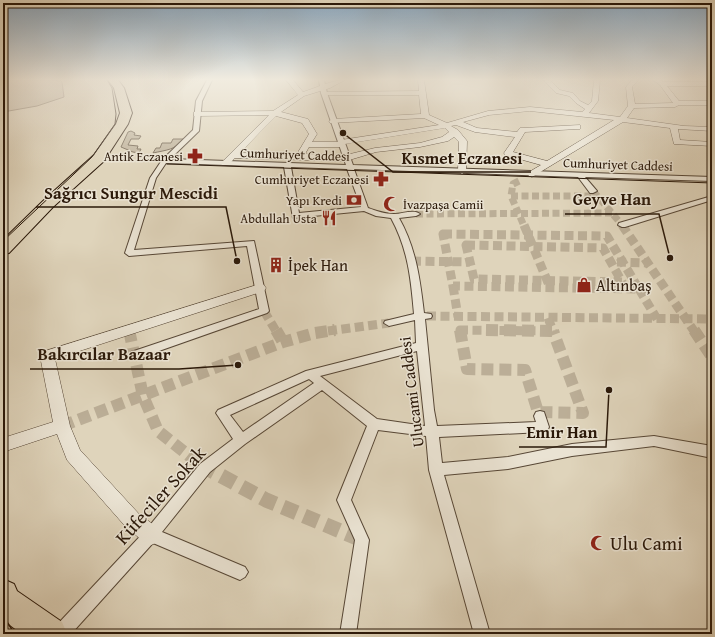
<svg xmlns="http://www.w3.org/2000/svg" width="715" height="637" viewBox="0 0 715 637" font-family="'Gentium Book Plus',serif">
<rect width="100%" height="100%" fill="#dfd4bb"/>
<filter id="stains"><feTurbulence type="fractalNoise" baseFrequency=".005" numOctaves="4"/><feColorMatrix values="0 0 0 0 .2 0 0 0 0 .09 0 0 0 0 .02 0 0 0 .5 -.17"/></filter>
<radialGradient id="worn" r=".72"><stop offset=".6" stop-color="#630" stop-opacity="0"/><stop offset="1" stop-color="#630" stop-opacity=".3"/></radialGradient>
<g fill="#c0b49d" stroke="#756653">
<path d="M3,80H60L62,82L64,97L37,106L3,112Z"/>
<path d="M131,131L135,133L134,135L141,136L139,139H131L128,145L138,146L137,149H141L139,153L133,152L121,147L128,132Z"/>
<path d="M173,139H183C176,150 166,150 153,153L156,148H160L162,143H171Z"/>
</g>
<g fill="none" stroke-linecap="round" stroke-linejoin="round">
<g stroke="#bbae97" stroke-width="7" stroke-dasharray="7 3.5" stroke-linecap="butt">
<path d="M519,181L513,184L511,196L524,226"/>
<path d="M593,191L623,226"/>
<path d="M511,196H598"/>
<path d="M416,214L613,213"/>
</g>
<g stroke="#bbae97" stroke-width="9" stroke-dasharray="9 4.5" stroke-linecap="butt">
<path d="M524,225L549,285"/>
<path d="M622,225L694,331"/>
<path d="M443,234L607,236L639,289L453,286Z"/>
<path d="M466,245L603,248L622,282L474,279Z"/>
<path d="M412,261L470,262"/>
<path d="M617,262L648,263"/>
<path d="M453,286L458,317"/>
<path d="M639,289L657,319"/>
<path d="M264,311L276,331"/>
<path d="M427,316L712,319"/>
<path d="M548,318L553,331"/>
<path d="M129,329V331"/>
<path d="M328,331L389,323"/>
<path d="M460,331V330L553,331"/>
</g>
<g stroke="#bbae97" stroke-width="12" stroke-dasharray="12 6" stroke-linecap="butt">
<path d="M129,330L143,396L158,431L202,466"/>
<path d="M276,330L283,342"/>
<path d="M460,330L467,369L525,370L538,412L583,413L553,331"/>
<path d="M486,330L553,331"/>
<path d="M694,330L712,357"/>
<path d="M62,426L283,342L315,333L335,330"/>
</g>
<path stroke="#bbae97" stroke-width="15" stroke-dasharray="15 8" stroke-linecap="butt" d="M201,465L266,500L362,540"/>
<g stroke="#574736" stroke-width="2">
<g id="pedestrian">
<path d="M207,80H212L202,101L199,131L170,159L346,165L321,93L319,80H324L327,93L353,165L712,177V181L585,177L597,191L593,193H590L578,177L354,169L368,208C377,211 385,214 394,214C402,214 414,209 420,214L416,216L399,218C416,248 420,279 424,313L431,314L432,316L431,318L425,319L434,410L437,426L536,422L534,416L536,412L540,411L544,412L549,427L547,431L543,432L439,437L442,463L508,457L572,444L654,436L712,446V458L654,446L572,456L508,469L444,475L490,634H474L429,470L426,436L378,430L351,500L369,540L356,634H340L355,540L337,500L367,426L322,390L245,444L210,472L162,532L245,567L248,572L245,577L240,580L153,543L71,634H52L54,628L146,530L200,464L233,439L218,416L216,413L218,410L306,371L416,343L415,320L389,326L384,323L385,321L414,314C411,279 408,249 391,218L376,216L364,211L293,218L284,167L166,163L156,178L134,250L254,241L269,311L267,313L139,358H131L130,355L131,352L259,309L247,246L129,256L125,253L150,178L162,160L193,130L196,101ZM291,167L347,169L361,207L299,213ZM417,351L425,426L377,419L320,376ZM309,379L314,383L243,432L230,415Z"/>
<path d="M712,196V200L625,227H622L618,225L619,223Z"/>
</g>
</g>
<g stroke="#574736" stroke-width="1">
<g id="minor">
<path d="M286,80H293L303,92C316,88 332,80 345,80L330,88L304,96L281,112L308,119L317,134L312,142H337L341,140L439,125L424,118L330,123L329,121L333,119L421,114L419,95H324L321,93L322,92L419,91L418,80H424L429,115L447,123L488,111L530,107L582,112L585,109L576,103L569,96L556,93L543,80H550L560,90L573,93L580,101L588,105L592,101L594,80H600L598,101L589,113L620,117L628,106L626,87L632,80H639L632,87L635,104L673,103L660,85L653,80H661L663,82H712V86H667L679,101H712V105H679L675,107L634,108L627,118L684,126L712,127V131L678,129L680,140L712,142V146L674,144L670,128L623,122L532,177L529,176L528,174L529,172L541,165L505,155L504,153L515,137L475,132L456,125L451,126L458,130L467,141L466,171L462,174L458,171L459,142L454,137L448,141L420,147L376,152L346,161L235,158L228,165H222L221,163L269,115L197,116H194V112L273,111L298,95ZM530,111L614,120L547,161L513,152L525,132L577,129H580V125L523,128H520L517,132L477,128L463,122L489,115ZM276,116L302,123L309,134L297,154L240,153ZM445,128L449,132L442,137L420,143L375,148L346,155L305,154L309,147H345V144Z"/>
<path d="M260,284L264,285L266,288L264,291L55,359L70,426L80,450L139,514L158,528L161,535L158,542L151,545L144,542L125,526L67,460L57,434L3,452V438L53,422L40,356L42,352Z"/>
</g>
</g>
<g stroke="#2a1809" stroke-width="2">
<g id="primary">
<path d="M108,80H118L124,88L132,113L128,124L104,161L53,207L9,253L3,254V240L43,201L94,155L116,124L120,113L114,88Z"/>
<path d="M3,579L14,584L17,591L62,622L67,634H22L3,620Z"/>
</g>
</g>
<use href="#pedestrian" fill="#eae3d3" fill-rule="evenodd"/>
<use href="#minor" fill="#eae3d3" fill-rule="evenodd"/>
<use href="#primary" fill="#dfd4bb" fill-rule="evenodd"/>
<g stroke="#2a1809" stroke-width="1">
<path d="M167,164L712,183"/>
<path d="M3,241L92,157L115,124L116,114L112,88L107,80"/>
</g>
<path stroke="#2a1809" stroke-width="1.5" d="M3,616L15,634"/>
</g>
<linearGradient id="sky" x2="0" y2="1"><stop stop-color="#8ba7be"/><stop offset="0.47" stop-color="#f1ece0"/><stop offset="1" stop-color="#f1ece0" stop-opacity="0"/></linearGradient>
<rect width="715" height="169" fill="url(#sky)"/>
<defs>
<g id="pharmacy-bare" transform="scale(1.2)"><path d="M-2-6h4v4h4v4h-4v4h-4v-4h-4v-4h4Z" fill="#8f2418" stroke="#eae3d3" stroke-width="2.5" paint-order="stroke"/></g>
<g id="bank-bare" transform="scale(1.2)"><path d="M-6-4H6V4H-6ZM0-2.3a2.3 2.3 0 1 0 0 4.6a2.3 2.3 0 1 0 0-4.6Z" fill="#8f2418" stroke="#eae3d3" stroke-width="2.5" paint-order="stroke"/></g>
<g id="mosque-bare" transform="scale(1.2)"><path d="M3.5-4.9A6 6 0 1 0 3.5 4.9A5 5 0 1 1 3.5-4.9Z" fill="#8f2418" stroke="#eae3d3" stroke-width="2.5" paint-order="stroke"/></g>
<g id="restaurant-bare" transform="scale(1.2)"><path d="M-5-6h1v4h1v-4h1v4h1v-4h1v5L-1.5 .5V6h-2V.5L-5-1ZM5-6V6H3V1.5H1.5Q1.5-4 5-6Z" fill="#8f2418" stroke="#eae3d3" stroke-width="2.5" paint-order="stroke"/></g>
<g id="building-bare" transform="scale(1.2)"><path d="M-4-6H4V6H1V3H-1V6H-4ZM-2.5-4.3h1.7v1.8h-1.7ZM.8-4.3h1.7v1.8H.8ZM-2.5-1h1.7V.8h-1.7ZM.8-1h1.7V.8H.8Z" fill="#8f2418" stroke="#eae3d3" stroke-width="2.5" paint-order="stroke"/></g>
<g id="shop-bare" transform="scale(1.2)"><path d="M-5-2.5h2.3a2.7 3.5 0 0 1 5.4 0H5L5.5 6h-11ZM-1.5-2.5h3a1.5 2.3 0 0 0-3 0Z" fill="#8f2418" stroke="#eae3d3" stroke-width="2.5" paint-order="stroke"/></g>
</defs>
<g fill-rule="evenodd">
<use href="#pharmacy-bare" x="195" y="156"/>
<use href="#pharmacy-bare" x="381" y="179"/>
<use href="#bank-bare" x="354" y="200"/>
<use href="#mosque-bare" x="391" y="204"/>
<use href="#restaurant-bare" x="329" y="218"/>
<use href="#building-bare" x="276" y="265"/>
<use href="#shop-bare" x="584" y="285"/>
<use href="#mosque-bare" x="598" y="543"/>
</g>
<g text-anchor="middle" stroke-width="3" stroke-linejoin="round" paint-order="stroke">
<g font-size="13" fill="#2a1809" stroke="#eae3d3">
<text transform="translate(295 154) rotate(2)" y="5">Cumhuriyet Caddesi</text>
<text transform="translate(618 164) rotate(2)" y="5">Cumhuriyet Caddesi</text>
</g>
<g font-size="13" fill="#2a1809" stroke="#eae3d3" text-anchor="end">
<text x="183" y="161">Antik Eczanesi</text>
<text x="369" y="184">Cumhuriyet Eczanesi</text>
<text x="342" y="205">Yapı Kredi</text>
<text x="403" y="209" text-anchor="start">İvazpaşa Camii</text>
<text x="317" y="223">Abdullah Usta</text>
</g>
<g font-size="16" fill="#2a1809" stroke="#eae3d3" text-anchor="start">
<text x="288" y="271">İpek Han</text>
<text x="596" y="291">Altınbaş</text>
</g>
<g font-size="16" fill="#2a1809" stroke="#eae3d3">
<text transform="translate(411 392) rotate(-97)" y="6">Ulucami Caddesi</text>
</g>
<g font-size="19" fill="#2a1809" stroke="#eae3d3">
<text transform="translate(160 495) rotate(-48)" y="7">Küfeciler Sokak</text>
</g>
<g font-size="19" fill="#2a1809" stroke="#eae3d3" text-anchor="start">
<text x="610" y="550">Ulu Cami</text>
</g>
</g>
<path fill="none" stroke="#2a1809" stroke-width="1.5" d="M343 133L393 172H531M237 261L226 207H36M670 258L659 214H565M238 365L179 369H30M609 390L606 447H519"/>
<g fill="#2a1809" stroke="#eae3d3" stroke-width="1.5">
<circle cx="343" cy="133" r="4"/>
<circle cx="237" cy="261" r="4"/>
<circle cx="670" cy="258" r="4"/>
<circle cx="238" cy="365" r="4"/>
<circle cx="609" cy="390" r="4"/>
</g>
<g font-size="17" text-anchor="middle" font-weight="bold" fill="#2a1809" stroke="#eae3d3" stroke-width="3" stroke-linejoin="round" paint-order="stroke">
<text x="462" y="164">Kısmet Eczanesi</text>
<text x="131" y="199">Sağrıcı Sungur Mescidi</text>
<text x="612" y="205">Geyve Han</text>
<text x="104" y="360">Bakırcılar Bazaar</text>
<text x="562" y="438">Emir Han</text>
</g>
<rect width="715" height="637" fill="none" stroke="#dfd4bb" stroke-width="16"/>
<rect x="4" y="4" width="707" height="629" fill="none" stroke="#2a1809" stroke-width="2"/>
<rect x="8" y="8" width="699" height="621" fill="none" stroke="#2a1809"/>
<rect width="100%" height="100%" filter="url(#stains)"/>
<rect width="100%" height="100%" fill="url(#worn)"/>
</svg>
